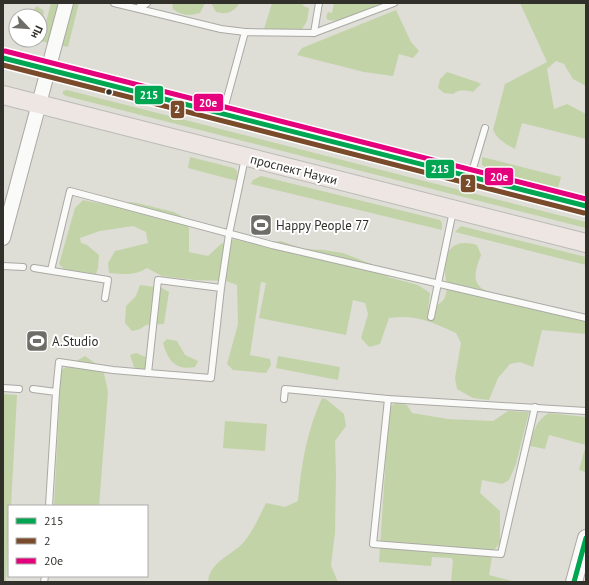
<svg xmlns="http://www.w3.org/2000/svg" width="589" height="585" viewBox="0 0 589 585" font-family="'PT Sans',sans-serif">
<rect width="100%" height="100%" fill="#deddd6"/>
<g fill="#c2d4a7">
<path d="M51,3H59L49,43L41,41Z"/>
<path d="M68,3H79L68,47L57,45Z"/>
<path d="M172,3H205L200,13C189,16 182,16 173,9Z"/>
<path d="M211,3H240C233,12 228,15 216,12Z"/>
<path d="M272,3H304L303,6L309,8L307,21L302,29H264Z"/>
<path d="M334,3H380C369,10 341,23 328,20L326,17L328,12L332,13Z"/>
<path d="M520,3H586V86L573,79L564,64L556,61L547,69L554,109L567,104L586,114V139L522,123L515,149C506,144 498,140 493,130L505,84L547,62Z"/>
<path d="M37,6L44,11L40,29V16H32L34,9Z"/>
<path d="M396,10L411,42L419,51L413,58L399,54L393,76L364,72L297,55L302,48Z"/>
<path d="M447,72L477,82L481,84L473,92C465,90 460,89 453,94L444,93L438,88L440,79Z"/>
<path d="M67,90L586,222V228L66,96L63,94V91Z"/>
<path d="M190,157L234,168L237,171V181L188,168Z"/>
<path d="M482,157L561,177L558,188L492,171L482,165Z"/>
<path d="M261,176L440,220L442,223V230L251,184L253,180Z"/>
<path d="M83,200L117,207L130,202L137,203L174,212L185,218L189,228V252L208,256L221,244L234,239L259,245L281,241L303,249L324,250L343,253L374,265L388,277L418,285L430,293L428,310C433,307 442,304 445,297C449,287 444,276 445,266C447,244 459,240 477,245L481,255C478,264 471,278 480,287C487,293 501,294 510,296C536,301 560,316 586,322V334L542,330L533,367L520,362L510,364L498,378L489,400L473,398L457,389L455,378L461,343L456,333C432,322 416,314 389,318L380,344L369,347L361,338L368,314L365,303L353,300L346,335L259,318L266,283L261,282L250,355L270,359L271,365L266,373L233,370L227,364L238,324L237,285L226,281L195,280L162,276L147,268C135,276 123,274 109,273L108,263L115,251L148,243L146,232L133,226L100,231L80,238L81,243L87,245L99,255L98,268L96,274L64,269L59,264L75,208Z"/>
<path d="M461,226L586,257V265L455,232Z"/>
<path d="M140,285L162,288L169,292L164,324L146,325L140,329L132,331L125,323L126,306L136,296Z"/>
<path d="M167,339L177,341L185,355L198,361L195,367C175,371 168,360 163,343Z"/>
<path d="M136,353L148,358L146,371L141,373L134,367L130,355Z"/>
<path d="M85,356L103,369L108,392L99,506H54L61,370Z"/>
<path d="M278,356L340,367L338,380L276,368Z"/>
<path d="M3,394L17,395L11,506H9L6,582H3Z"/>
<path d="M322,398L326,399L344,414L346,426L335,441L336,473L335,533L331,566L338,582H208C210,562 230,556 242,544C253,532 259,517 266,503L285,507L298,501C301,465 307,430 322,398Z"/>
<path d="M396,403L407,405L412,413L448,419L493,421L508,411L529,412L516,464L509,480L502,484L482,480L480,493L500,511V543L493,551L489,575L516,582H451L453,560L451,558L432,557L431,566L379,562L389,412L391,406Z"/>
<path d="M549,413L586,417V472L579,470L586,445L549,435L545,449L530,446C533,432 536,420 549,413Z"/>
<path d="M225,421L267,424L265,451L223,448Z"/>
</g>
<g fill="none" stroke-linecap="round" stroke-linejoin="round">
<g stroke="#aaa9a4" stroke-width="8">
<g id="service">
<path d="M114,3L139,9L140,6"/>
<path d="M147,3L139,9L221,29L245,32"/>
<path d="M314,33L394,3"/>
<path d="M223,113L245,32L314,33L319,3"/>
<path d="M471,175L485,128"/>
<path d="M3,266L23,267"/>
<path d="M34,268L108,280L105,298"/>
<path d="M51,270L70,191L272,245L586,318"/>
<path d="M221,288L211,378L148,373L158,280L221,288L229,234L245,158"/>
<path d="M431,317L453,211"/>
<path d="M3,388L19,389"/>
<path d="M33,389L56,392L49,506"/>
<path d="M56,392L59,362L113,370L148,373"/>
<path d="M284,399L285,389L388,399L586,411"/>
<path d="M388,399L373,544L501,554L535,407"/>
<path d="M44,582L45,576"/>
</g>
</g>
<g stroke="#aaa9a4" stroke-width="16">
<path id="tertiary" d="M3,238L66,3"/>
</g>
<g stroke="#aaa9a4" stroke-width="18">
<path id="secondary" d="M574,582L586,538"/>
</g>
<g stroke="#bbbab7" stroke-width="20">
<g id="primary">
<path d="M3,58L586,206"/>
<path d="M3,95L586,243"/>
</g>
</g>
<use href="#service" stroke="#fafaf9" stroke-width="6"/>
<use href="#tertiary" stroke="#fafaf9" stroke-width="14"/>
<use href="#secondary" stroke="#fafaf9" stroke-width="16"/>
<use href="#primary" stroke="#eee6e3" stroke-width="18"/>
<g stroke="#fff" stroke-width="8">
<g id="bus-1">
<path d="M3,58L586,206"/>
<path d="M574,582L586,538"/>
</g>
</g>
<g stroke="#fff" stroke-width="8">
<path id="bus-2" d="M3,65L584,213"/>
</g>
<g stroke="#fff" stroke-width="8">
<path id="bus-3" d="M5,51L586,199"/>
</g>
<use href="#bus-1" stroke="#00a651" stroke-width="5"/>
<use href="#bus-2" stroke="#7a4b2a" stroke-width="5"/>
<use href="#bus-3" stroke="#e5007d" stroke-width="5"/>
</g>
<defs>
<g id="stadium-square" transform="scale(1.15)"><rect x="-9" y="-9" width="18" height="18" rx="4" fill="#6e6d67" stroke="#fff"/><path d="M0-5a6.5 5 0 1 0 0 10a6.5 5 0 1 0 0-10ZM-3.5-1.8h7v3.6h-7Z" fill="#fff"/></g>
</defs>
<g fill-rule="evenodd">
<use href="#stadium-square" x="261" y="225"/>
<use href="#stadium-square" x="37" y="341"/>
</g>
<circle fill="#31302b" stroke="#fff" stroke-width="1.5" cx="109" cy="92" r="3.5"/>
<g text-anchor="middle" stroke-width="4" stroke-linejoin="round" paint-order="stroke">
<g font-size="13" fill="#31302b" stroke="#fff">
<text transform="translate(294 169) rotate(14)" y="5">проспект Науки</text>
</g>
<g font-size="13" fill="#31302b" stroke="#fff" text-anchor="start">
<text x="276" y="230">Happy People 77</text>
<text x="52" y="346">A.Studio</text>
</g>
</g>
<g stroke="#fff" stroke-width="1.5">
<rect x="134" y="85" width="30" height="20" rx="4" fill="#00a651"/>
<rect x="193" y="93" width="31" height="19" rx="4" fill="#e5007d"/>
<rect x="170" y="100" width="15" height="19" rx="4" fill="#7a4b2a"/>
<rect x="425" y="159" width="30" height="20" rx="4" fill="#00a651"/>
<rect x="484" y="167" width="30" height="19" rx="4" fill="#e5007d"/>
<rect x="460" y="174" width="16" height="19" rx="4" fill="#7a4b2a"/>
</g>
<g font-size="11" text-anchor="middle" font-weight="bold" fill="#fff">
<text x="149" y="99">215</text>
<text x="208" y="107">20е</text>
<text x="177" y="113">2</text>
<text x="440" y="173">215</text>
<text x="499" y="181">20е</text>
<text x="468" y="187">2</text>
</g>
<rect width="589" height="585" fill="none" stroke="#31302b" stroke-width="8"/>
<rect x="8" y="505" width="140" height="72" fill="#ffffff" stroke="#adacaa"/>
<rect x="16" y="518" width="20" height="6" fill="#00a651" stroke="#adacaa"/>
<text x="44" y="525" font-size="12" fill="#31302b">215</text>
<rect x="16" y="538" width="20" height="6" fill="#7a4b2a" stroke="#adacaa"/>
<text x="44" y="545" font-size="12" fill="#31302b">2</text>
<rect x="16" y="558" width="20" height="6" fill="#e5007d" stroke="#adacaa"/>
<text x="44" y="565" font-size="12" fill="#31302b">20е</text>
<g transform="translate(28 28) rotate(115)"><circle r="19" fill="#ffffff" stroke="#adacaa"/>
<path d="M0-3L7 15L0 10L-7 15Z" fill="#6e6d67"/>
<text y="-6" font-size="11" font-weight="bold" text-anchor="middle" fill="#31302b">Пн</text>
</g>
</svg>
